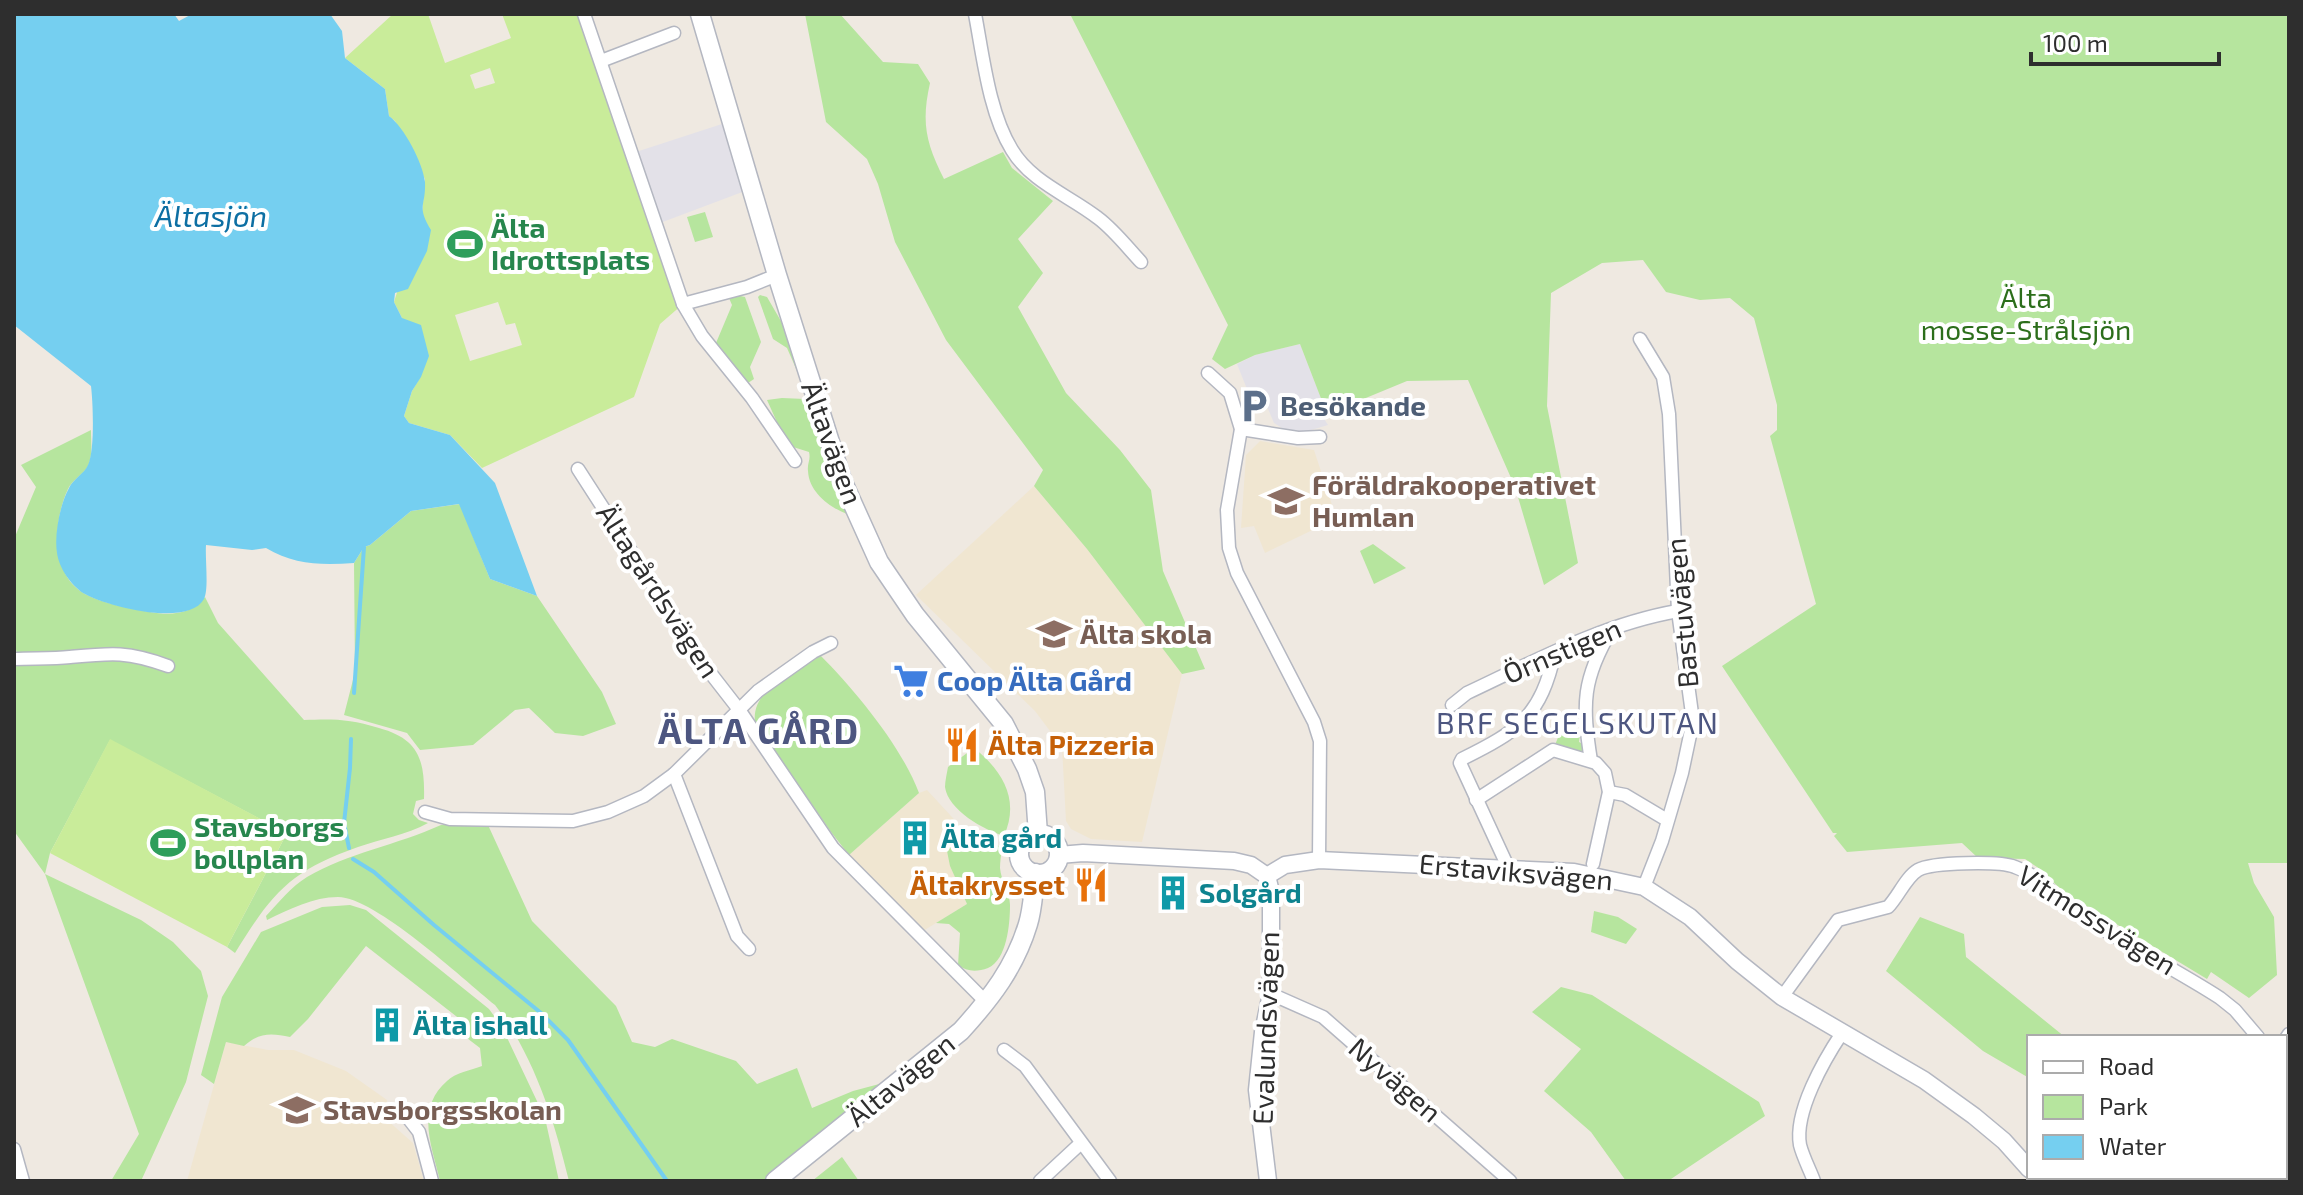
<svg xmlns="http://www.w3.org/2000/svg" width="2303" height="1195" viewBox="0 0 2303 1195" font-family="'Exo 2',sans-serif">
<rect width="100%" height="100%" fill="#efe9e1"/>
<g fill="#e3e1e8">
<path d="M725,123L745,191L660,223L636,152Z"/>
<path d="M1300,344L1327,414L1323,417L1328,425L1301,433H1290L1274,423L1260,390L1249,394L1237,364L1255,355Z"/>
</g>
<g fill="#f0e6d1">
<path d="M1260,441L1314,450L1333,508L1323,525L1265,553L1254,526L1241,528L1246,455Z"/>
<path d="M1034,486L1087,549L1182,674L1142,842L1091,839L1071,829L1066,821L1062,747L1035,711L916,595Z"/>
<path d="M927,790L963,829L950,866L967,904L923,931L849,855L919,793Z"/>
<path d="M226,1042L268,1050H294L346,1071L387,1100L386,1119L413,1143L424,1181H187Z"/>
<path d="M2285,1140L2289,1141V1181H2204L2206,1177H2285Z"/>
</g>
<g fill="#b6e59e">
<path d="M805,14H840L883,62L918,64L930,83C921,123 926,143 944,179L1003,152L1012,168L1053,201L1018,239L1043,273L1018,307L1066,393L1120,450L1151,490L1163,571L1205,669L1182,674L1087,549L1034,486L1043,470L946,340L895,242L878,184L867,159L826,122Z"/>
<path d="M1070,14H2289V863H2248L2254,883L2274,917L2277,975L2249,998L2211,972L2207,979L2065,893L2037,867L2025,859L1978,858L1962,843L1847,852L1834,836L1837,833H1833L1722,666L1816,604L1770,436L1777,430V405L1754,318L1730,298L1700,300L1666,292L1643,260L1602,263L1551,293L1547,406L1578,563L1544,585L1515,487L1468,380L1407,381L1327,414L1300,344L1255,355L1225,369L1212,359L1228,325Z"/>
<path d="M705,212L713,237L695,242L687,217Z"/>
<path d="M736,295L745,297L761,342L750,367L754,379L748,383L716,343L732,305L729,298Z"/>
<path d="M760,295L767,297L785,328L801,380L787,348L773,339L758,297Z"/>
<path d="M782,398L805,399L847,514C829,507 809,492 808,471C807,463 811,460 809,452L790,446L785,440L767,400Z"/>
<path d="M91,430C91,441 93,456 88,466C83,475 72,480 68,489C53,521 50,575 85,594C104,604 129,608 150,612C171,616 192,614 205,597L218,623L304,720C335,719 349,719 379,728C419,739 425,760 424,799L416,801L413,814L419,820L428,823C406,835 381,839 358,847C290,871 272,893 235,953L227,947L287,833L110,740L50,853L45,874L141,920L173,942L201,971L208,996L186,1082L141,1181H111L139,1134L45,874L14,831V665L17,654L14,640V539L36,487L21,465Z"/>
<path d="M460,504L490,579L537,596L602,692L616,724L583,736L555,733L529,708L515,710L473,745L420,750L407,733L344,715L355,672L354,563L364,547L370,545L411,511Z"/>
<path d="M1373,544L1406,568L1374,584L1360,551Z"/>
<path d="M820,655C855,690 902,747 919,793L849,855L831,832L755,722C751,688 795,672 820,655Z"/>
<path d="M1561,730L1580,735L1579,742L1589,747L1591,761L1553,750Z"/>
<path d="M974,748C1003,771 1020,800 1004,836C984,830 948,810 945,787C945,781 947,773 948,767Z"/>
<path d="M441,825H488L532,921L616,1006L632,1042L655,1047L672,1039L736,1061L757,1084L797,1068L812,1108L853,1091L883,1083L881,1093L765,1181H569C554,1120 534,1055 495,1005C463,979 375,897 338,897C313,897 290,909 267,920L266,916C279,902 291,887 307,877C348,853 397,845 441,825Z"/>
<path d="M963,829L995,843L1002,849C1001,855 1000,862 1000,868C1001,881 1010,893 1010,905C1010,924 1007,960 988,968C977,972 967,972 958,965L960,933L949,924L936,923L967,904L950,866L947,851L961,837Z"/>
<path d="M350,905L366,910L489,1009L502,1027L545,1118L559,1181H440C432,1146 415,1109 447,1081C455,1073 471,1070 482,1066L480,1048L455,1029L461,1020L366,946L308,1019L290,1037C272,1033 259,1032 244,1046L226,1042L214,1084L201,1075L222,997L261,932L322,907Z"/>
<path d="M1594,911L1618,917L1637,929L1626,944L1591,932Z"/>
<path d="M1920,917L1964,934L1966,957L2065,1037H2029V1078L1983,1051L1886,971Z"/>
<path d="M1561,987L1592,995L1759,1102L1765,1116L1668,1181H1626L1591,1132L1544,1091L1581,1049L1532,1012Z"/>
<path d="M842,1157L859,1181H812Z"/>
</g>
<g fill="#c9ec9a" fill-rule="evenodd">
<path d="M393,14H428L445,63L511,38L502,14H584L683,304L660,324L634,397L482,468L450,435L409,423L404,416L412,391L421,376L402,318L394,302L422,214L425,179L395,121L389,116L385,89L345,58ZM490,68L495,83L475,89L470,75ZM498,302L506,325L515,323L522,345L470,361L455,315Z"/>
<path d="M110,739L287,833L227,947L50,853Z"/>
</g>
<path fill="#75cff0" d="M14,14H174L179,21L192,14H330L342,31L345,58L385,89L389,116C404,127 423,163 425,182C426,207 416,205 431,230L427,251L408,289L395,293L394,302L402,318L421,325L429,356L421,377L412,391L404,416L409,423L450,435L495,483L537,596L490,579L459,504L411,511L370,545L364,547L354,563C321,565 294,565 266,548L252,550L206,545C205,559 209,589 204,599C188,628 105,606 83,593C71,585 59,568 57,553C54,535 60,504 69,488C73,479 84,474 88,465C95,450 93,402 91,386L14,325Z"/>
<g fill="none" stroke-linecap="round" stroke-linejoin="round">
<g stroke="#75cff0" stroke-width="4">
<path d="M354,693L364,547"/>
<path d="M349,848L344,823L350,768L351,739"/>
<path d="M353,859L374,872L434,925L541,1013L568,1040L667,1181"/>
</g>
<g stroke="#b4b7c1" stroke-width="15">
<g id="minor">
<path d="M584,14L683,304L747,287L777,275"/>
<path d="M975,14C983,56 989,113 1012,150C1031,182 1070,196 1098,218C1114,230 1127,247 1141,262"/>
<path d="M601,61L674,33"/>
<path d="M683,304L702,336L752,398L795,461"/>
<path d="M1640,339L1663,377L1669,414L1678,611L1693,721L1682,773L1662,841L1644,887"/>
<path d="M1208,373L1230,393L1241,429L1227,510L1229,548L1237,573L1314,722L1320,741L1319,860"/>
<path d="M1241,429L1298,438L1320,437"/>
<path d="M578,469L705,666L740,711L833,848L987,1003"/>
<path d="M14,659C33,658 52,659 70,657C111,653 128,651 168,666"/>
<path d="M1452,705L1467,693C1535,661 1603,624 1678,611"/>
<path d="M1591,761C1582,704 1582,679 1612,629"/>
<path d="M674,774L737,936L749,949"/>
<path d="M1609,792L1625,795L1667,820"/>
<path d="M1476,800L1553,750L1596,763L1605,773L1609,792L1593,864"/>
<path d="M425,812L450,819L573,821L608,812L644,796L674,774L758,691L813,652L831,643"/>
<path d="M1508,867L1460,763L1462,759C1519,731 1541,716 1555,652"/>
<path d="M1271,994L1323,1017L1510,1181"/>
<path d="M1782,997L1838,920L1888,907C1898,897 1906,877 1918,870C1932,862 2000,861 2015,867C2038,875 2054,896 2073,910C2120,942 2172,967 2220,998L2235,1010L2258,1037"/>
<path d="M2285,1040L2289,1034"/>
<path d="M1004,1050L1025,1066L1110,1181"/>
<path d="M405,1114L419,1132L432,1181"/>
<path d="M14,1149L23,1181"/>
<path d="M1040,1181L1081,1143"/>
<path d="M1814,1181C1810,1170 1803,1157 1800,1145C1794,1112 1824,1060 1842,1033"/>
<path d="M2196,1181L2197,1177"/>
</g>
</g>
<g stroke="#b4b7c1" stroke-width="19">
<g id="tertiary">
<path d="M1059,855L1083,853L1234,861L1251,865L1267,876"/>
<path d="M1267,876L1285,865L1319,860L1574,872L1644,887L1690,917L1737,961L1782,997L1924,1080L1974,1116L2004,1141L2029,1169"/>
<path d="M1267,876L1271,892V994L1263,1032L1257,1090L1268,1181"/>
</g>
</g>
<g stroke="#b4b7c1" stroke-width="21">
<g id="secondary">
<path d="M700,14L777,275L842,480L879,562L915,615L1004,724L1027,769L1035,792L1038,834"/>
<circle cx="1039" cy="854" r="20"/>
<path d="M775,1181L961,1031C991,998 1015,967 1028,924C1033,908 1033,890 1036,873"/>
</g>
</g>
<use href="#minor" stroke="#fff" stroke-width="12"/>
<use href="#tertiary" stroke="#fff" stroke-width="16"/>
<use href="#secondary" stroke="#fff" stroke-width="18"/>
</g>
<defs>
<g id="stadium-bare" transform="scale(2.76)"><path d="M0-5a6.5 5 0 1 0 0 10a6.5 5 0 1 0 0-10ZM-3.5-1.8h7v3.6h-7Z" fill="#2e9e5b" stroke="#fff" stroke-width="2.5" paint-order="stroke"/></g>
<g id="parking-bare" transform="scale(2.76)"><path d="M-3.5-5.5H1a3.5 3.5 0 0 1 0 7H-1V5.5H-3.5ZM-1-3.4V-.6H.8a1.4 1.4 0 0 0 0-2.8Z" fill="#5c6f8a" stroke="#fff" stroke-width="2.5" paint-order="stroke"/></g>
<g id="school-bare" transform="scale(2.76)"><path d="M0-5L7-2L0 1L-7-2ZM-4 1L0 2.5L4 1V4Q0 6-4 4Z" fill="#8d6e63" stroke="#fff" stroke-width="2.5" paint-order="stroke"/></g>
<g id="supermarket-bare" transform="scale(2.76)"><path d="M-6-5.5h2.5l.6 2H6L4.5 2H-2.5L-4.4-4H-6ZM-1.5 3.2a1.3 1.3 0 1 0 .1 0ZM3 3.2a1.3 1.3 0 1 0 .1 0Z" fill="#3f7fe0" stroke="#fff" stroke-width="2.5" paint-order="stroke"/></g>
<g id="restaurant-bare" transform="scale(2.76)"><path d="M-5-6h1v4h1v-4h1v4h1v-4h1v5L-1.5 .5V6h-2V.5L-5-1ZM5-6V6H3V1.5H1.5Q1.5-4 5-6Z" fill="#e8710a" stroke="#fff" stroke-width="2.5" paint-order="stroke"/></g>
<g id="building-bare" transform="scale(2.76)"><path d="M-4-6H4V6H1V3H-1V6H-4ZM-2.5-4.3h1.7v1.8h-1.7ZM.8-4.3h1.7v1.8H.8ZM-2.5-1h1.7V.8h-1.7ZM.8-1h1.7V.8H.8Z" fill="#0f9aa8" stroke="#fff" stroke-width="2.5" paint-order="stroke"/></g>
</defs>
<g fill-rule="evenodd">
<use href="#stadium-bare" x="465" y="244"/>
<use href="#parking-bare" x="1254" y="406"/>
<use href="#school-bare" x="1286" y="501"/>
<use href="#school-bare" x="1054" y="634"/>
<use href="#supermarket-bare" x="911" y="681"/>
<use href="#restaurant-bare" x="962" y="745"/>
<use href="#building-bare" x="915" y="838"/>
<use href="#stadium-bare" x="168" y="843"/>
<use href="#restaurant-bare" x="1091" y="885"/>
<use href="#building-bare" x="1173" y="893"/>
<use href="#building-bare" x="387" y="1025"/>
<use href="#school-bare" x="297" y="1110"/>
</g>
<g text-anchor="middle" stroke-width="8" stroke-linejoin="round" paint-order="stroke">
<g font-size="28" font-weight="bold" fill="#27864d" stroke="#fff" text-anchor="start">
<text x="491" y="238">Älta<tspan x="491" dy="32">Idrottsplats</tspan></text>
<text x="194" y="837">Stavsborgs<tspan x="194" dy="32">bollplan</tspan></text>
</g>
<g font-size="28" fill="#2c6e1b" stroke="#fff">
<text x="2026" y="308">Älta<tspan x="2026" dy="32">mosse-Strålsjön</tspan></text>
</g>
<g font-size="28" font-weight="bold" fill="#4e5e75" stroke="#fff" text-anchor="start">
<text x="1280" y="416">Besökande</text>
</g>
<g font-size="28" fill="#2e2e2e" stroke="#fff">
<text transform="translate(832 443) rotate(70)" y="10">Ältavägen</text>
<text transform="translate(658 591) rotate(57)" y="10">Ältagårdsvägen</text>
<text transform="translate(1682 613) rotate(-95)" y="10">Bastuvägen</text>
<text transform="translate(1562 651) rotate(-23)" y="10">Örnstigen</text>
<text transform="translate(1516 872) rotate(5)" y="10">Erstaviksvägen</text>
<text transform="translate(2097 920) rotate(32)" y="10">Vitmossvägen</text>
<text transform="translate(1266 1028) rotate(-88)" y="10">Evalundsvägen</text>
<text transform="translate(901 1080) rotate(-39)" y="10">Ältavägen</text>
<text transform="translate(1395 1080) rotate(41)" y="10">Nyvägen</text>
</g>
<g font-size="28" font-weight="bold" fill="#785e54" stroke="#fff" text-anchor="start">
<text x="1312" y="495">Föräldrakooperativet<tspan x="1312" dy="32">Humlan</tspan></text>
<text x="1080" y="644">Älta skola</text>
<text x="323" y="1120">Stavsborgsskolan</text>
</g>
<g font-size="28" font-weight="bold" fill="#366cbe" stroke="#fff" text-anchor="start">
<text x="937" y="691">Coop Älta Gård</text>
</g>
<g font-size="28" font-weight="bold" fill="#c56008" stroke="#fff" text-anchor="start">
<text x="988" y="755">Älta Pizzeria</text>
<text x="1065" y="895" text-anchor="end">Ältakrysset</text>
</g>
<g font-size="28" font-weight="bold" fill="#0d838f" stroke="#fff" text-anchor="start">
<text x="941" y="848">Älta gård</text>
<text x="1199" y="903">Solgård</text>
<text x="413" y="1035">Älta ishall</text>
</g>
<g font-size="30" font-style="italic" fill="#0d6fa3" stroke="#fff">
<text x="211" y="227">Ältasjön</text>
</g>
<g font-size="30" letter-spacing="2" fill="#4d5680" stroke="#fff">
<text x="1578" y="734">BRF SEGELSKUTAN</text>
</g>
<g font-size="36" font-weight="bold" letter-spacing="2" fill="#4d5680" stroke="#fff">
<text x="759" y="744">ÄLTA GÅRD</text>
</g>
</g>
<rect width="2303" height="1195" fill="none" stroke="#2e2e2e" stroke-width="32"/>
<rect x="2027" y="1035" width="260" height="144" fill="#ffffff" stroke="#ababab" stroke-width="2"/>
<rect x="2043" y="1061" width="40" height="12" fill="#ffffff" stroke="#ababab" stroke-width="2"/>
<text x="2099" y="1075" font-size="24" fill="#2e2e2e">Road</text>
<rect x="2043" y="1095" width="40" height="24" fill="#b6e59e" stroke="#ababab" stroke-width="2"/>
<text x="2099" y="1115" font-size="24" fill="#2e2e2e">Park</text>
<rect x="2043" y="1135" width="40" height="24" fill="#75cff0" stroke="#ababab" stroke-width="2"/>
<text x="2099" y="1155" font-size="24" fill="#2e2e2e">Water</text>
<path d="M2031 52v12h188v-12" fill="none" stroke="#2e2e2e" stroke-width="4"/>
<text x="2043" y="52" font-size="24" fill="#2e2e2e" stroke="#ffffff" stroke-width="6" paint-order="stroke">100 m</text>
</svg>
